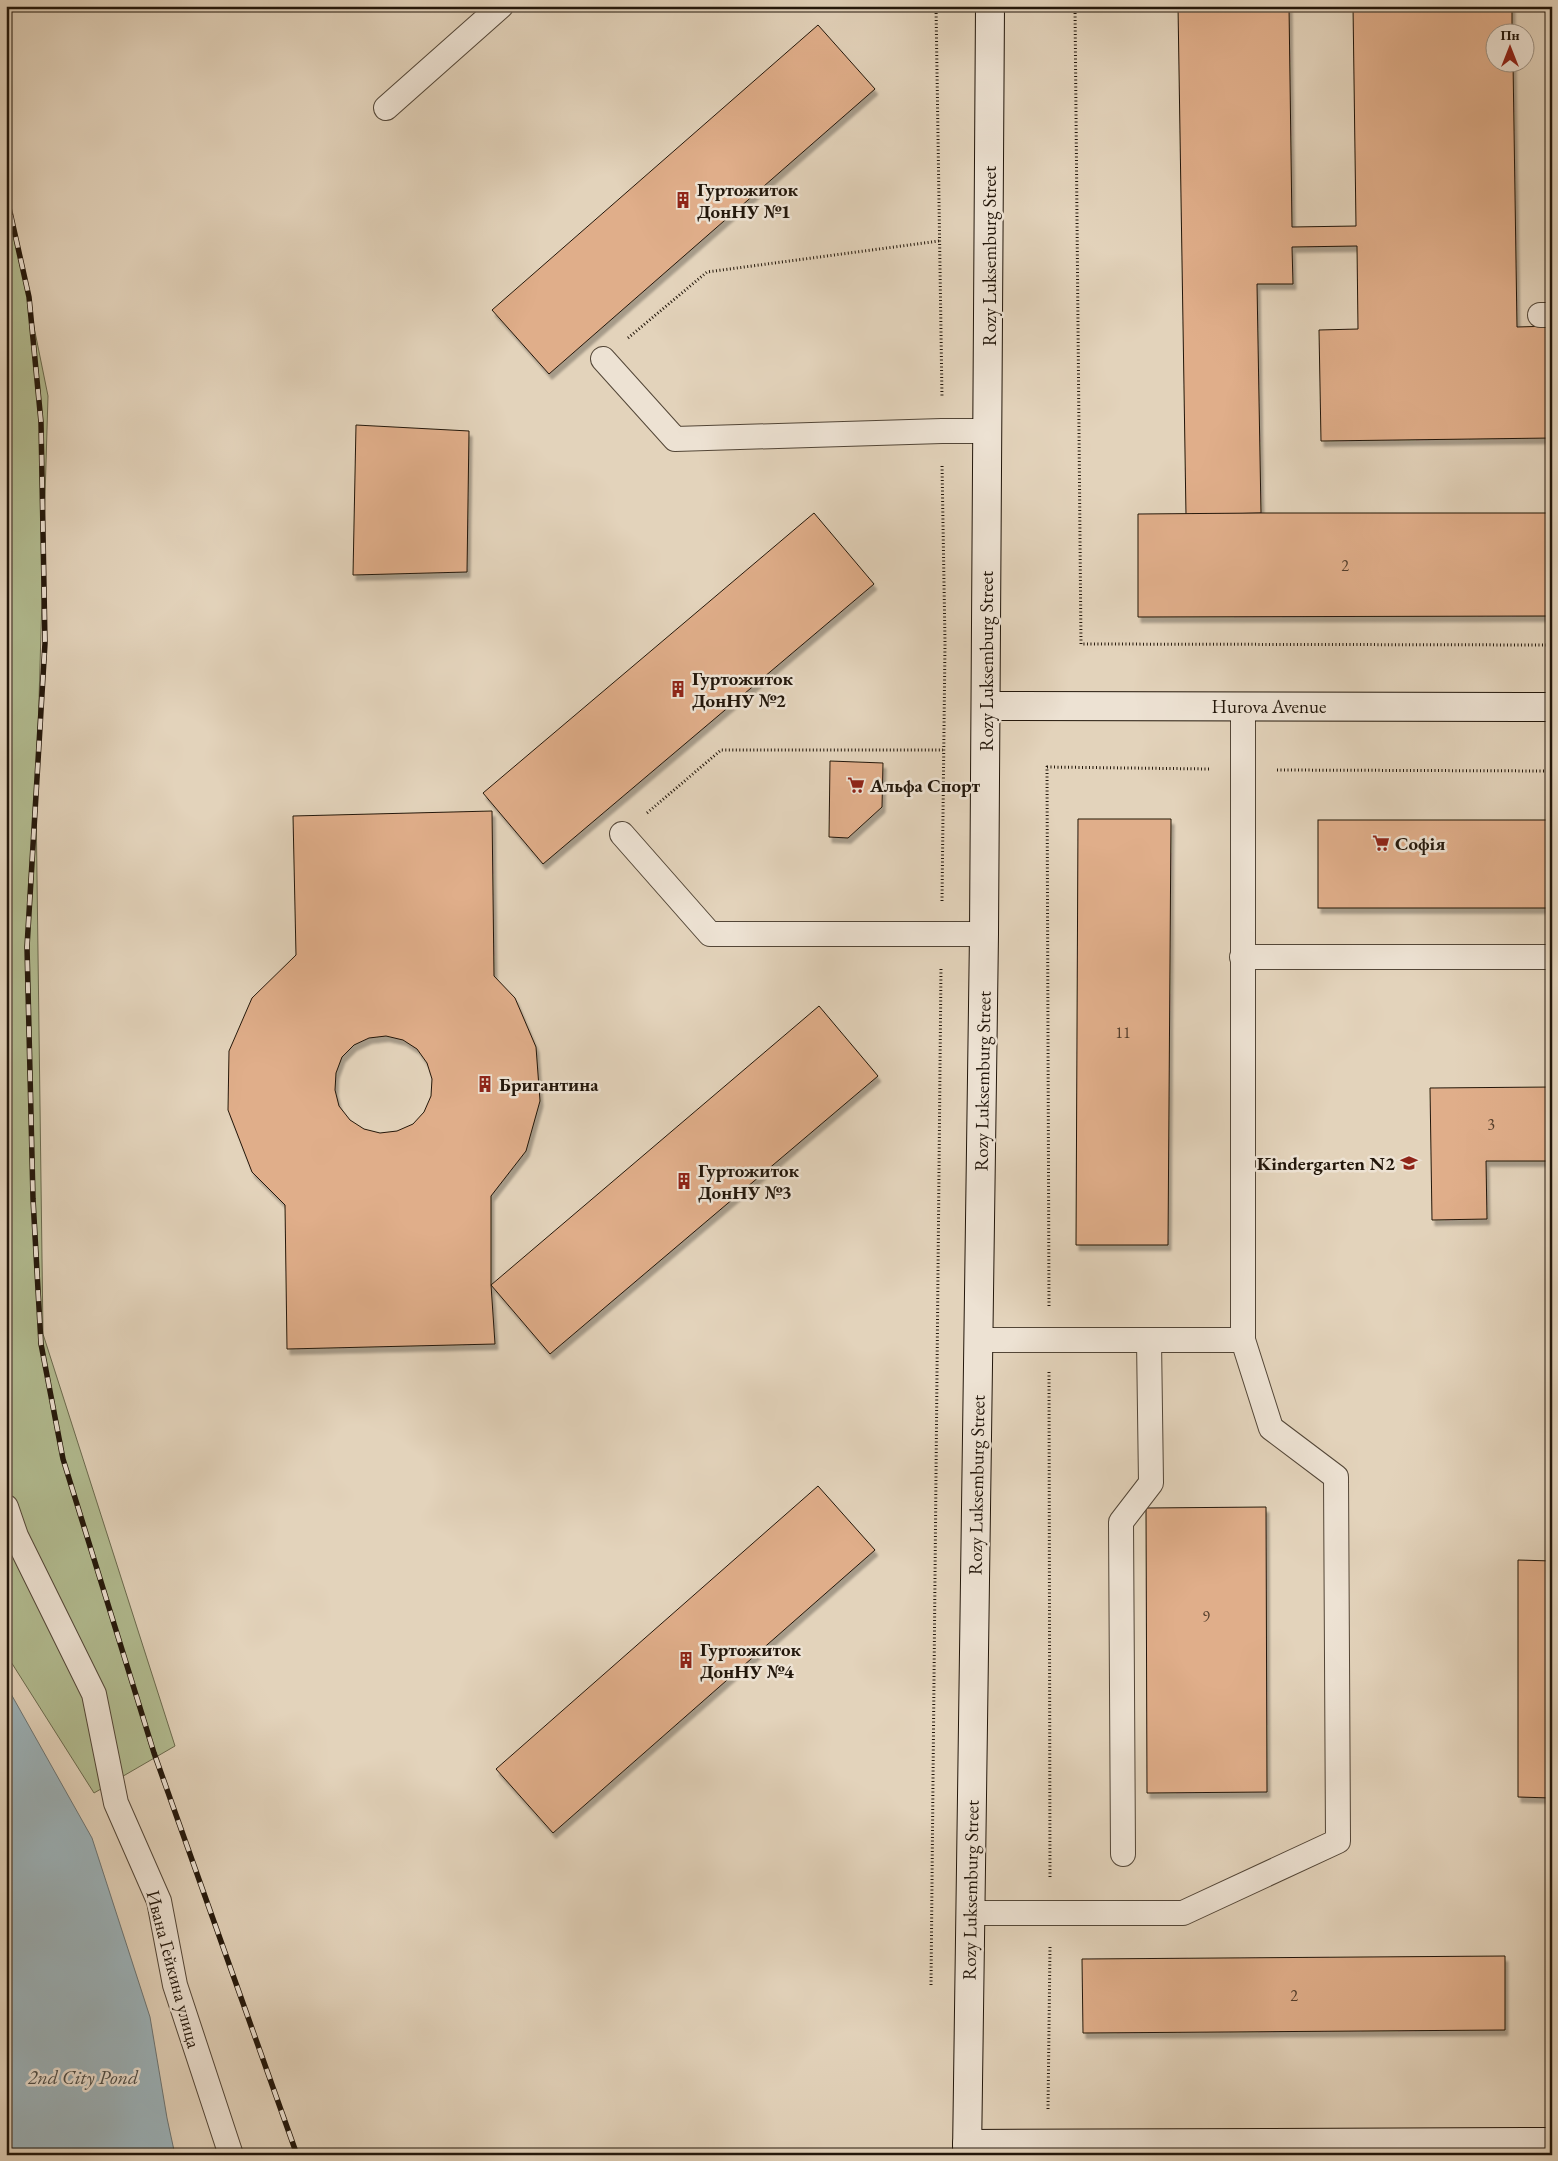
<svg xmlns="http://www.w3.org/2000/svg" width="1558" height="2161" viewBox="0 0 1558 2161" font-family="'EB Garamond',serif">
<defs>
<filter id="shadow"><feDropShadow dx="3" dy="5.5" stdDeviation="1" flood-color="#0004"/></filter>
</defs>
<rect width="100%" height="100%" fill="#e3d3bb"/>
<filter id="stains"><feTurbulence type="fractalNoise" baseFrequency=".004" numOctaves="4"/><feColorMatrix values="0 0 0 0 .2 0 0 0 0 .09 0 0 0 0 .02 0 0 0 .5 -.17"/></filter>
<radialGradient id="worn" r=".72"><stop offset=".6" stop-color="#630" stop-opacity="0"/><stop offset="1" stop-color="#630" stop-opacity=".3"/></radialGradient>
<path fill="#b2bc91" stroke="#6a6a4e" d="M6,189L48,396L36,801L43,1334L175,1746L94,1793L6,1654Z"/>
<path fill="#9cb4bc" stroke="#6c7575" d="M6,1685L92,1838L150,2017L167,2118L175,2155H6Z"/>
<g fill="#e0ae8a" stroke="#23170b" fill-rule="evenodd" filter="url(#shadow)">
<path d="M1178,6H1289L1292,227L1356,226L1353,6H1512V32H1496V62H1513L1517,327L1552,326V438L1321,441L1319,330L1358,329L1357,246L1292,247L1293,284H1257L1261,513L1186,515Z"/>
<path d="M818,25L875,89L549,374L492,310Z"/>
<path d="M356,425L469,431L467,572L353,575Z"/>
<path d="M814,513L874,584L543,864L483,793Z"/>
<path d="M1261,513H1551L1552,616L1138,617V514Z"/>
<path d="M830,761L883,763L882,807L848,838L829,837Z"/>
<path d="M492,811L494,976L515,998L536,1047L540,1101L526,1151L491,1196V1285L495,1344L287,1349L285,1205L252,1172L228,1110L229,1051L252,998L296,955L293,816ZM386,1036L403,1040L417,1049L427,1063L432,1079L431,1096L424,1112L413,1124L397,1131L380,1133L364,1129L350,1120L339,1106L335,1090L336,1073L342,1057L354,1045L369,1038Z"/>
<path d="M1078,819H1171L1168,1245H1076Z"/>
<rect x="1318" y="820" width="234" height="88"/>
<path d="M819,1006L878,1076L550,1354L491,1285Z"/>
<path d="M1552,1087V1161H1486L1487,1219L1432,1220L1430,1088Z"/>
<path d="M818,1486L875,1550L553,1833L496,1769Z"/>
<path d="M1266,1507L1267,1792L1147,1793L1146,1508Z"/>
<path d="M1518,1560L1552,1561V1798L1518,1797Z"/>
<path d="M1505,1956V2030L1083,2033L1082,1959Z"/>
</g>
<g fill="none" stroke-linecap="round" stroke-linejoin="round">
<g stroke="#534637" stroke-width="26">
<g id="lane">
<path d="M386,108L501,6"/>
<path d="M1540,315H1552"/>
<path d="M603,359L675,439L942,431H988"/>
<path d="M1243,706V1340"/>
<path d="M622,834L710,934H984"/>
<path d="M1242,957H1552"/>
<path d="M6,1507L16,1536L94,1694L116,1803L159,1901L175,1985L231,2155"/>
<path d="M1123,1854L1121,1522L1151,1483L1149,1340"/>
<path d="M970,1913H1183L1338,1841L1336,1477L1271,1428L1243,1340H978"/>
</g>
</g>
<g stroke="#23170b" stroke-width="30">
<g id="secondary">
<path d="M986,706L1552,707"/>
<path d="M967,2144L1552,2142"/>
<path d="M967,2155L984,934L990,6"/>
</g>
</g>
<g stroke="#23170b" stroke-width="3" stroke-dasharray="1 2.5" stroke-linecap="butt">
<path d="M936,6L942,398"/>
<path d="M1075,6L1081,644L1552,645"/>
<path d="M628,338L707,272L939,241"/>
<path d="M1277,770L1552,771"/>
<path d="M647,813L721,750H943"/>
<path d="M942,901L945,643L942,464"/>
<path d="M1049,1306L1047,767L1209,769"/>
<path d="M1049,1372L1050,1879"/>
<path d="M931,1985L941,967"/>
<path d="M1048,2109L1050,1947"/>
</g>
<use href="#lane" stroke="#ede2d3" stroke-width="24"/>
<use href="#secondary" stroke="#ede2d3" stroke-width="28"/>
<g stroke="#23170b" stroke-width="5.5">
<path id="rail" d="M6,194L29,297L41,422L45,643L27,947L33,1199L41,1344L63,1459L154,1753L297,2155"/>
</g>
<use href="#rail" stroke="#ede2d3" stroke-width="4" stroke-dasharray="11" stroke-linecap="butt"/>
</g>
<defs>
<g id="building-bare" transform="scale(1.35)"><path d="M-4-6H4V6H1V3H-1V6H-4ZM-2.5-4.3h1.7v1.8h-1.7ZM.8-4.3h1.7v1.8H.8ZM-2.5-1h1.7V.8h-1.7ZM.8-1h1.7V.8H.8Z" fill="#8f2418" stroke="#ede2d3" stroke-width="2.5" paint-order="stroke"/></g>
<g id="supermarket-bare" transform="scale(1.35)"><path d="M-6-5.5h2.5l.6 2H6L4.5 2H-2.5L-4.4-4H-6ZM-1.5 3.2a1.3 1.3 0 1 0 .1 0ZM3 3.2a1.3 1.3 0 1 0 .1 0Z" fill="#8f2418" stroke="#ede2d3" stroke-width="2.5" paint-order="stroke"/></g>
<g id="school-bare" transform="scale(1.35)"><path d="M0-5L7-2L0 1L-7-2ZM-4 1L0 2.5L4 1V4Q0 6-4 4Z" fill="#8f2418" stroke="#ede2d3" stroke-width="2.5" paint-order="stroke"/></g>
</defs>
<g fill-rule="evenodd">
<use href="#building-bare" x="683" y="200"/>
<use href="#building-bare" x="678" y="689"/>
<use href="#supermarket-bare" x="856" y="785"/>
<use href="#supermarket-bare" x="1381" y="843"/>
<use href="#building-bare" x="485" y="1084"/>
<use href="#school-bare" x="1409" y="1163"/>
<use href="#building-bare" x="684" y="1181"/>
<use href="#building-bare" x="686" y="1660"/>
</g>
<g text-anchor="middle" stroke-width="5" stroke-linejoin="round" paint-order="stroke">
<g font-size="16" fill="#523d2b">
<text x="1345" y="571">2</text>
<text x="1123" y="1038">11</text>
<text x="1491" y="1130">3</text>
<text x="1206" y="1622">9</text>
<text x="1294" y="2001">2</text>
</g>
<g font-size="19" font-weight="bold" fill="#23170b" stroke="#ede2d3" text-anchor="start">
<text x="697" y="196">Гуртожиток<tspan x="697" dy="22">ДонНУ №1</tspan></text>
<text x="692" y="685">Гуртожиток<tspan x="692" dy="22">ДонНУ №2</tspan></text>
<text x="870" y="792">Альфа Спорт</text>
<text x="1395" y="850">Софія</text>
<text x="499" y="1091">Бригантина</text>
<text x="1395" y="1170" text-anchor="end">Kindergarten N2</text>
<text x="698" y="1177">Гуртожиток<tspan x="698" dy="22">ДонНУ №3</tspan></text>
<text x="700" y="1656">Гуртожиток<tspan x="700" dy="22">ДонНУ №4</tspan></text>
</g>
<g font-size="19" fill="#23170b" stroke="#ede2d3">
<text transform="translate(989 256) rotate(-90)" y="7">Rozy Luksemburg Street</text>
<text transform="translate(986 661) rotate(-90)" y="7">Rozy Luksemburg Street</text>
<text x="1269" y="713">Hurova Avenue</text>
<text transform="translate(982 1081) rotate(-89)" y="7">Rozy Luksemburg Street</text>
<text transform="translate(976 1485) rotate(-89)" y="7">Rozy Luksemburg Street</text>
<text transform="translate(970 1890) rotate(-89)" y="7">Rozy Luksemburg Street</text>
<text transform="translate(174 1969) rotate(75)" y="7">Ивана Гейкина улица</text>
</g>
<g font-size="20" font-style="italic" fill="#4d4e49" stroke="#ede2d3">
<text x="83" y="2084">2nd City Pond</text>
</g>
</g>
<rect width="1558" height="2161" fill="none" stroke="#e3d3bb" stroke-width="25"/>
<rect x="8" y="8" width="1543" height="2146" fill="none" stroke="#23170b" stroke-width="2.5"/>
<rect x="12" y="12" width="1533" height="2136" fill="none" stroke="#23170b"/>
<g transform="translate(1510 48)"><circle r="24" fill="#ede2d3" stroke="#9c9183"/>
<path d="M0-4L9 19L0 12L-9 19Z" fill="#8f2418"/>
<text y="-8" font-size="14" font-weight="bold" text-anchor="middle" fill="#23170b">Пн</text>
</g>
<rect width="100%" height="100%" filter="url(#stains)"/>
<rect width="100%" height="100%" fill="url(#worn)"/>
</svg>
